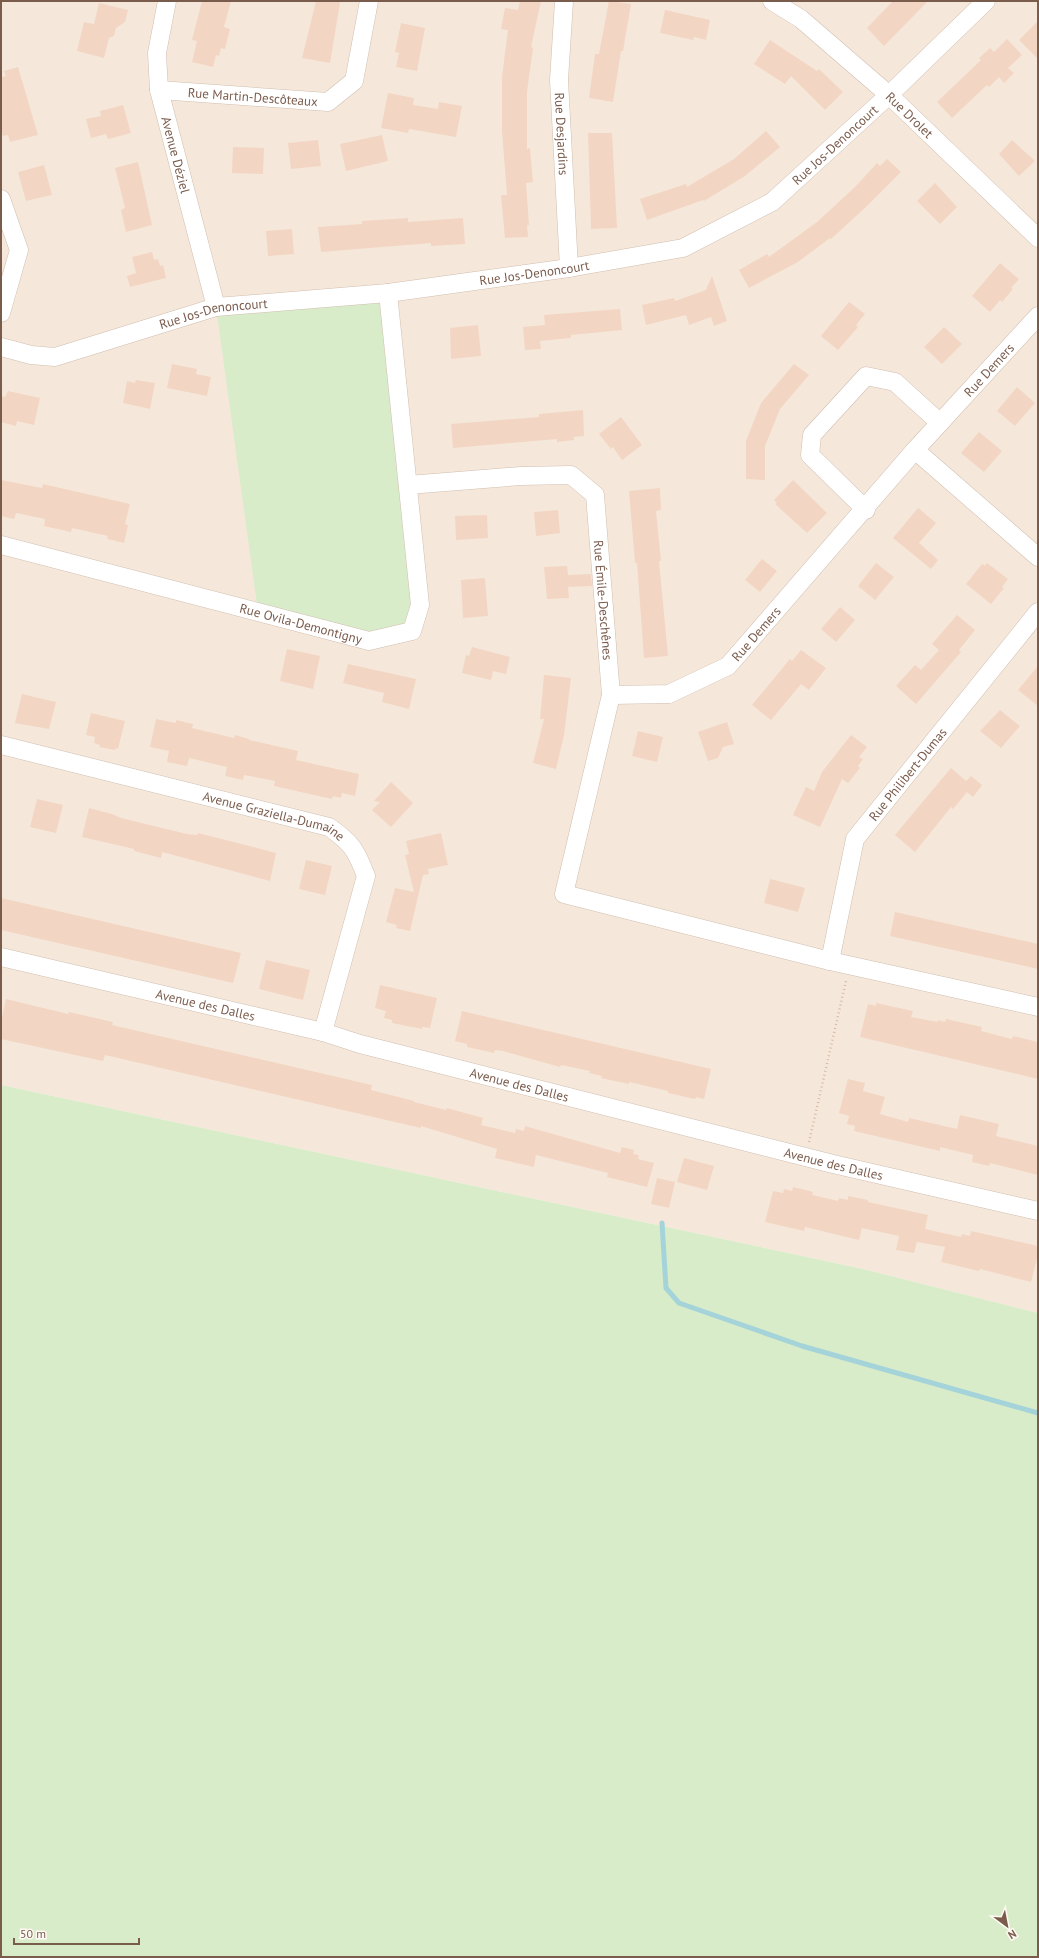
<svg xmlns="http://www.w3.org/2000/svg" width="1039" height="1958" viewBox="0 0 1039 1958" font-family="'PT Sans',sans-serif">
<rect width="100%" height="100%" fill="#fdf6ec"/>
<path fill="#f5e8da" d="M1,1H1038V1313L863,1269L1,1085Z"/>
<g fill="#d8ecc9">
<path d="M388,293L420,605L412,631L369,641L258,612L216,307Z"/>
<path d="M1,1085L863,1269L1038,1313V1957H1Z"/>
</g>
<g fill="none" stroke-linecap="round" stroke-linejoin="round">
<path stroke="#a5d3da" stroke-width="5" d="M662,1223L666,1288L679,1303L802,1346L1038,1413"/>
</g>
<g fill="#f3d5c3">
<path d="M202,1H231L224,27L230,29L225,49L221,48L219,56L216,55L213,67L192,62L197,41L192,40Z"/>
<path d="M316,1H339L340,3L330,63L302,58Z"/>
<path d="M520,1H541L531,47L533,48L527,92V149L530,148L533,182L526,183L529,225H527L528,237L505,238L501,195H507L502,131V77L508,30L501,29L505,8L518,10Z"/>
<path d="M609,1L631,4L623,51H621L613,102L589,98L595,54H599Z"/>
<path d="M893,1H928L884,46L867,28Z"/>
<path d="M99,3L128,10L125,22L116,28L114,36L109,38L104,58L77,51L84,22L94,24Z"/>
<path d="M665,10L710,20L706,40L694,37L693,40L660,33Z"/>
<path d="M1038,21V59L1019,40Z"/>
<path d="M401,23L425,28L417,71L396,67L399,53L395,52Z"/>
<path d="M1007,39L1022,55L1008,68L1014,73L1004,83L999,77L989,87L987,85L952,118L937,102L981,60L979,58L990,48L994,52Z"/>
<path d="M770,40L817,71L819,69L843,92L825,110L791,76L785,84L754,64Z"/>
<path d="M18,67L38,135L10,142L8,135L3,136L1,129V77L6,76L4,71Z"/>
<path d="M388,93L414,98L413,105L438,109L439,102L462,106L456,137L409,129L408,133L381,128Z"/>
<path d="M123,105L131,133L108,139L106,134L91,138L86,119L101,116L100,111Z"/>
<path d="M766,131L780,147L745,176L704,201L703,200L647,220L640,199L686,184L687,187L734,159Z"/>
<path d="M588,133H612L617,228L591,229Z"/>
<path d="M382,135L388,161L346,171L340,144Z"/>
<path d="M318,140L321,166L291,169L288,143Z"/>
<path d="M1012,140L1035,161L1019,176L999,154Z"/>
<path d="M233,147L264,148L263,174L232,173Z"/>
<path d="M887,159L901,172L866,207L831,239L830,238L798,262L749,288L739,270L767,254L769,257L817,222L855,187L877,163L880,166Z"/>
<path d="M138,162L152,225L126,232L121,210L125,208L115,168Z"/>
<path d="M44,165L52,195L26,201L18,172Z"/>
<path d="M935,183L957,207L940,224L917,201Z"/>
<path d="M408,218V222L463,218L465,244L431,246V243L321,252L318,227L362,224V221Z"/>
<path d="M292,229L294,254L268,256L266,231Z"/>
<path d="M152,252L154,260L158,259L160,266L163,265L166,278L130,287L127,276L136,273L132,257Z"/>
<path d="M1000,263L1019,279L1011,288L1013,289L1002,302L1000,300L990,312L972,296Z"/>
<path d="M712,276L727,321L714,326L711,317L689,325L686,315L646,325L642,305L674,298L675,301L706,290Z"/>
<path d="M849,302L865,314L856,325L858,327L838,350L821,336Z"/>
<path d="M620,309L622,330L571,335V338L540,341L541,349L525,350L523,327L545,325L544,315Z"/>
<path d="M478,325L481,356L451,359L450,328Z"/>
<path d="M944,327L962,344L942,364L924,347Z"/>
<path d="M172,364L197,369L196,374L211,377L207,396L167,388Z"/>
<path d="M794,364L809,375L780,409L765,446V480L746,479V441L761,403Z"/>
<path d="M136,380L155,383L150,409L123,403L127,381L135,383Z"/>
<path d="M1017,387L1035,403L1015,426L997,411Z"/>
<path d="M8,391L40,398L34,425L17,421L16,426L1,422V396L5,397Z"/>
<path d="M583,410L584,436L574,437V440L557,442V439L453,448L451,424L539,417V414Z"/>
<path d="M621,417L642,445L622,460L613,447L611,449L599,434Z"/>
<path d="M979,432L1002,451L984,472L961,453Z"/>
<path d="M1,480L42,488L43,484L130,504L125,524L128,525L124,543L107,539L108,536L72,528L71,532L44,526L45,519L16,513L14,519L1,516Z"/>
<path d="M793,480L827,513L807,533L775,504L777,503L774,500Z"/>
<path d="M660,488L661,510L656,511L661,561H659L668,656L644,658L637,563H635L629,491Z"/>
<path d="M918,508L936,523L919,543L938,560L931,569L893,538Z"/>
<path d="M558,510L560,533L536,536L534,512Z"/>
<path d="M487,515L488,538L456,540L455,516Z"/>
<path d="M762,559L777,571L760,592L745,580Z"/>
<path d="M876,563L894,577L875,600L858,586Z"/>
<path d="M987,563L1008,579L1002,587L1004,588L991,604L966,584L982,564L985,566Z"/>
<path d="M567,566L568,575L591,574L592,586L568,587L569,598L547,599L544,567Z"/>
<path d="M485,578L488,616L463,618L461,580Z"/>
<path d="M840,607L855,620L836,642L821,629Z"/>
<path d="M957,615L975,630L959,650L961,652L916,704L896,686L915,665L921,670L939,650L932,644Z"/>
<path d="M472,647L510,657L506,674L493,671L491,680L462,673L466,655L469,656Z"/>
<path d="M287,649L320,656L313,689L280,681Z"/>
<path d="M801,650L826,668L809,690L801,684L771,720L752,705L790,659L792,661Z"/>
<path d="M348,664L416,679L409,709L382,702L384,693L343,683Z"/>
<path d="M1038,666V706L1018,690Z"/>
<path d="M544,675L571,678L564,735L556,769L533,763L544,719H540Z"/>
<path d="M22,694L56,702L49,729L15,723Z"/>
<path d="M1000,710L1020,726L1001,748L980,731Z"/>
<path d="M91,713L125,721L118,749L116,748L115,750L99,747L100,745L94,743L95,737L86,735Z"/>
<path d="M156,719L176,723V720L193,724L192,728L234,738L235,735L249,739V740L298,751L296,760L359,774L355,796L342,793L341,798L333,796L332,799L274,786L275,781L244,775L243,780L225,776L227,767L189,758L187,766L167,762L169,751L150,747Z"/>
<path d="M727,722L734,744L723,747L718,758L708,761L698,732Z"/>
<path d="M638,731L663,737L657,762L632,756Z"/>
<path d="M851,735L867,747L859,757L863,759L858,766L860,768L848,783L842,779L820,827L793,815L806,787L814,791L822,772Z"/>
<path d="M951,768L966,781L971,776L982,785L973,797L967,792L953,809L951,807L915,852L895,835Z"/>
<path d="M391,782L413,803L391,827L372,810L380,802L374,801Z"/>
<path d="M37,799L63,805L56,833L30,827Z"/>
<path d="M89,808L112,814L121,818L187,834L197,835L198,833L276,853L270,881L162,852L161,858L134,851V849L82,837Z"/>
<path d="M441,833L448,865L428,869L429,874L423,875L410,931L396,928L397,925L386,922L395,888L414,892L405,855L409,854L406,841Z"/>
<path d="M306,860L332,866L325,895L299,889Z"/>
<path d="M770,879L805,888L798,912L764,903Z"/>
<path d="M1,898L241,953L233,983L1,930Z"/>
<path d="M895,912L1038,944V969L890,936Z"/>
<path d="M266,960L310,970L303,1000L259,989Z"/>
<path d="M380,985L437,998L430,1028L422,1027V1029L392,1023V1020L384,1018L386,1011L375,1008Z"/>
<path d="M6,999L68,1014L69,1012L113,1022L112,1025L372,1085L371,1090L414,1101V1102L446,1110L447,1108L483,1118L481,1125L515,1133L516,1129L524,1131L525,1126L620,1153L622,1147L634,1150L633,1154L639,1155L638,1159L654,1163L647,1187L607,1177L608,1173L536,1155L534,1167L495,1158L497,1149L421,1126V1128L105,1055L103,1061L1,1039V1022Z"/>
<path d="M876,1003L913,1011L911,1017L938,1022V1020L945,1022L946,1019L982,1027L981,1031L1012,1039L1013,1036L1038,1042V1079L860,1037L868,1004L876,1006Z"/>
<path d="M462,1011L711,1069L704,1099L696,1097L695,1099L668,1093V1091L629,1082V1084L601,1078L602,1076L589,1073L590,1071L561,1065L560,1067L503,1051L495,1050L494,1053L467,1047V1044L455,1041Z"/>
<path d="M848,1079L865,1083L863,1091L885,1097L880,1114L908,1122L909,1118L957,1129L960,1115L999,1124L996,1136L1038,1146V1175L990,1163L989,1166L972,1162L973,1155L940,1147V1151L854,1131L855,1126L847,1124L849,1116L839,1113Z"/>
<path d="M684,1158L714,1166L707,1190L677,1182Z"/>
<path d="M657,1178L675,1182L669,1208L651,1204Z"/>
<path d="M793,1187L813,1192L812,1195L838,1201L839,1198L848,1200V1196L868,1200V1202L928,1215L925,1229L961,1237L962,1234L970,1236L971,1231L1038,1246V1255L1031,1282L980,1269L979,1271L941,1262L945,1247L917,1242L914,1253L896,1250L899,1236L862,1228L859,1240L805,1227L804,1231L765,1222L773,1191L783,1193L784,1189L792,1191Z"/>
</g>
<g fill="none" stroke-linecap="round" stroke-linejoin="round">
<g stroke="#d1beb0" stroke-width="19">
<g id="minor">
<path id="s1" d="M167,1L157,53L159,90L216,307"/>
<path id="s2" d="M564,1L559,80L569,268"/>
<path id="s3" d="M772,1L801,19L889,95L1038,238"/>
<path id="s4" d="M159,90L328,102L354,81L369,1"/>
<path d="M1,199L19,250L1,313"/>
<path id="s5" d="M1,347L31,355L55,357L216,307L388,293L569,268L683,248L772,202L889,95L986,1"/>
<path d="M915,450L1038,557"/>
<path id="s6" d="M408,485L521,476L571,475L595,495L611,695L564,894L830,961L1038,1007"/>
<path d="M866,510L810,455L812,435L866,376L895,382L940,423"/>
<path id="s7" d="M1,545L369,641L412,631L420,605L388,293"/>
<path id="s8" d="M611,695L669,694L728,666L915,450L1038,316"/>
<path id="s9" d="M1,745L329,827C352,843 356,850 366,876L323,1032"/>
<path id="s10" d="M1,957L323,1032L360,1044L833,1164L1038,1211"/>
<path id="s11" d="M830,961L855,839L1038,612"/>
</g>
</g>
<path stroke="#d9b8a5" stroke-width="2.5" stroke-dasharray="1 3" stroke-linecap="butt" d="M809,1142L846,981"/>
<use href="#minor" stroke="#fff" stroke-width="18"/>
</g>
<g text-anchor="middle" stroke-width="3" stroke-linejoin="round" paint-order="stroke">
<g font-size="13" fill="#7a5c4d" stroke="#fffaf3">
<text dy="5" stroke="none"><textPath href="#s4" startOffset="94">Rue Martin-Descôteaux</textPath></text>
<text dy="5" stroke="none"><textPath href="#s3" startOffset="179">Rue Drolet</textPath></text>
<text dy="5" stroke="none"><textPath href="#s2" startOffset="133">Rue Desjardins</textPath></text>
<text dy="5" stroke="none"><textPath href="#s5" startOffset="880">Rue Jos-Denoncourt</textPath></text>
<text dy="5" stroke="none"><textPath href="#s1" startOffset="157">Avenue Déziel</textPath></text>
<text dy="5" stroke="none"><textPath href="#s5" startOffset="544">Rue Jos-Denoncourt</textPath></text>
<text dy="5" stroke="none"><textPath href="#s5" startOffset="220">Rue Jos-Denoncourt</textPath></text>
<text dy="5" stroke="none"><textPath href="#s8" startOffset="518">Rue Demers</textPath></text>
<text dy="5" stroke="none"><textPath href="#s6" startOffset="300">Rue Émile-Deschênes</textPath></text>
<text dy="5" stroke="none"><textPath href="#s7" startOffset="310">Rue Ovila-Demontigny</textPath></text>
<text dy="5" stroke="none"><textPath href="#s8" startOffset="166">Rue Demers</textPath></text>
<text dy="5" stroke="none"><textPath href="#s11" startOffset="208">Rue Philibert-Dumas</textPath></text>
<text dy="5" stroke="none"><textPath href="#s9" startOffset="282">Avenue Graziella-Dumaine</textPath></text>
<text dy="5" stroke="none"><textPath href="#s10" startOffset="210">Avenue des Dalles</textPath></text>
<text dy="5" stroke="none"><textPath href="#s10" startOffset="534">Avenue des Dalles</textPath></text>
<text dy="5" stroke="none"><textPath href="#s10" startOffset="858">Avenue des Dalles</textPath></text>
</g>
</g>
<rect width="1039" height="1958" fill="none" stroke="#7a5c4d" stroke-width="4"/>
<g transform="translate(1007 1926) rotate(148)" stroke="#fffaf3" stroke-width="3" paint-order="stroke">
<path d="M0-3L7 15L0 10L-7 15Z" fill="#7a5c4d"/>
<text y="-6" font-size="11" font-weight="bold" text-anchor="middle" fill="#7a5c4d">N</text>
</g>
<path d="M14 1938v6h125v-6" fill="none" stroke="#7a5c4d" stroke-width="2"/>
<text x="20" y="1938" font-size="12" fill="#7a5c4d" stroke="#fffaf3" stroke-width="3" paint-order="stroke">50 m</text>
</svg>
